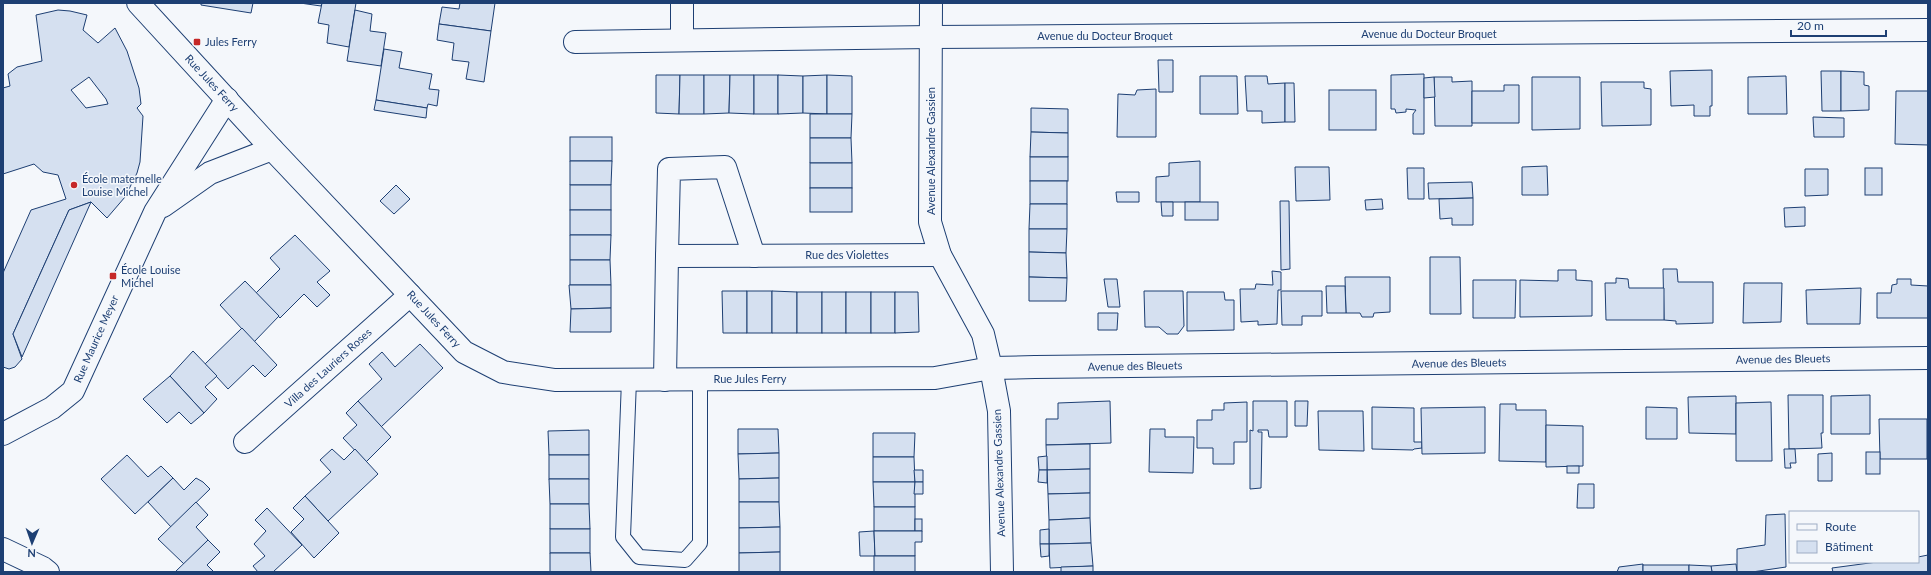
<svg xmlns="http://www.w3.org/2000/svg" width="1931" height="575" viewBox="0 0 1931 575" font-family="Lato,sans-serif">
<rect width="100%" height="100%" fill="#f4f7fb"/>
<g fill="#d5e0f0" stroke="#1d3f73" fill-rule="evenodd">
<path d="M201,3H253L251,13L201,5Z"/>
<path d="M300,3H322L321,6Z"/>
<path d="M322,3H356L349,47L327,43L329,25L318,23Z"/>
<path d="M460,3H495L491,31L439,24L442,7L459,9Z"/>
<path d="M58,10L70,11L87,15L83,30L98,43L115,28L127,51L139,88L141,104L137,108L143,116L140,162L137,173L125,197L107,218L91,202L69,210L13,334L22,359L15,367L9,369L3,367V273L31,210L66,199L58,175L43,172L34,164L3,174V88L10,86L8,74L17,67L42,61L36,15ZM89,77L106,99L108,104L86,108L71,90Z"/>
<path d="M355,10L372,14L370,31L386,33L381,66L347,61Z"/>
<path d="M439,24L491,31L484,82L466,79L469,62L452,60L454,43L437,40Z"/>
<path d="M384,49L402,52L399,68L432,74L429,89L439,90L437,106L428,104L427,108L376,100Z"/>
<path d="M1158,60H1173V92H1159Z"/>
<path d="M1712,70V106H1710V116H1694V105L1671,106L1670,71Z"/>
<path d="M1821,71H1841V111H1822Z"/>
<path d="M1841,71L1864,72V85L1869,86V110L1841,111Z"/>
<path d="M1424,74V134H1413V114L1416,110L1406,109V112L1396,113L1395,109H1391V75Z"/>
<path d="M656,75H680L679,114L656,113Z"/>
<path d="M680,75H704V114H679Z"/>
<path d="M704,75H730L729,113L704,114Z"/>
<path d="M730,75H754V114L729,113Z"/>
<rect x="754" y="75" width="24" height="39"/>
<path d="M778,75L803,76V113L778,114Z"/>
<path d="M827,75V114L803,113V76Z"/>
<path d="M827,75L852,76V114H827Z"/>
<path d="M1200,76H1237L1238,114H1200Z"/>
<path d="M1245,76H1267L1268,84L1285,83V122L1262,123V111H1247Z"/>
<path d="M1786,76L1787,114H1748V77Z"/>
<path d="M1434,77H1452V82L1472,81V126H1435Z"/>
<path d="M1434,77L1435,97L1424,98V78Z"/>
<path d="M1532,77H1580V129L1532,130Z"/>
<path d="M1601,82H1644V88L1651,89V125L1602,126Z"/>
<path d="M1285,83H1294L1295,122H1285Z"/>
<path d="M1504,85H1519V123H1472V91H1504Z"/>
<path d="M1156,89V137H1117L1118,94L1135,95L1137,90Z"/>
<rect x="1329" y="90" width="47" height="40"/>
<path d="M1928,90V145L1895,144L1896,91H1927Z"/>
<path d="M376,100L427,108L426,118L374,110Z"/>
<path d="M1031,108L1068,109V133L1031,132Z"/>
<path d="M810,114H852L851,138H810Z"/>
<path d="M1813,117L1844,118V137H1814Z"/>
<path d="M1031,132L1068,133V157H1030Z"/>
<rect x="570" y="137" width="42" height="24"/>
<path d="M810,138H851L852,163H810Z"/>
<rect x="1030" y="157" width="38" height="24"/>
<path d="M570,161H612L611,185H570Z"/>
<path d="M1200,161V202H1156V177L1169,176V163Z"/>
<rect x="810" y="163" width="42" height="25"/>
<path d="M1547,166L1548,195H1522V167Z"/>
<path d="M1295,167H1329L1330,200L1296,201Z"/>
<path d="M1407,168H1424V199H1408Z"/>
<rect x="1865" y="168" width="17" height="27"/>
<path d="M1805,169H1828V195L1805,196Z"/>
<rect x="1030" y="181" width="37" height="23"/>
<path d="M1472,182L1473,198L1429,199L1428,183Z"/>
<path d="M396,185L410,199L394,214L380,201Z"/>
<rect x="570" y="185" width="41" height="25"/>
<rect x="810" y="188" width="42" height="24"/>
<path d="M1116,192H1139V202H1117Z"/>
<path d="M1473,198V225H1452V218L1440,219L1439,199Z"/>
<path d="M1382,199L1383,209L1366,210L1365,200Z"/>
<path d="M1280,201H1289L1290,269L1281,270Z"/>
<path d="M91,202L22,357L13,334L69,210Z"/>
<path d="M1161,202H1173V216H1162Z"/>
<rect x="1185" y="202" width="33" height="18"/>
<path d="M1030,204H1067V229H1029Z"/>
<path d="M1805,207V226L1785,227L1784,208Z"/>
<rect x="570" y="210" width="41" height="25"/>
<path d="M1029,229H1067L1066,253L1029,252Z"/>
<path d="M295,235L330,271L317,282L330,295L317,307L304,294L280,318L256,293L280,269L270,258Z"/>
<path d="M570,235H611L610,260H570Z"/>
<path d="M1029,252L1066,253L1067,278L1029,277Z"/>
<path d="M1430,257H1460L1461,314H1430Z"/>
<path d="M570,260H610L611,285H570Z"/>
<path d="M1663,269H1677L1678,282H1713V323L1676,324V321L1664,320Z"/>
<path d="M1558,270H1576V280L1592,281V316L1520,317V280L1558,281Z"/>
<path d="M1272,271L1281,272V290H1278L1277,324L1258,325V321L1241,322L1240,289H1255L1256,284L1273,285Z"/>
<path d="M1029,277L1067,278L1066,301H1029Z"/>
<path d="M1345,277H1390V312L1374,313L1373,317H1362L1360,313H1346Z"/>
<path d="M1616,278L1628,279L1629,288H1664V320H1606L1605,283H1616Z"/>
<path d="M1104,279H1117L1120,307H1108Z"/>
<path d="M1897,279H1911V285L1928,286V318H1877V293H1891L1892,285L1897,284Z"/>
<path d="M1473,280H1516L1515,318H1473Z"/>
<path d="M245,281L279,316L254,342L220,305Z"/>
<path d="M1744,283H1782L1781,322L1743,323Z"/>
<path d="M569,285H611V308L571,309Z"/>
<path d="M1326,286H1345L1346,313H1327Z"/>
<path d="M1861,288L1860,324H1807L1806,290Z"/>
<path d="M722,291H747V333H723Z"/>
<rect x="747" y="291" width="25" height="42"/>
<path d="M772,291L797,292V333H772Z"/>
<path d="M1144,291H1183L1184,326L1178,334H1167L1159,327H1145Z"/>
<path d="M1281,291H1322V316H1302V325H1282Z"/>
<rect x="797" y="292" width="25" height="41"/>
<rect x="822" y="292" width="24" height="41"/>
<rect x="846" y="292" width="25" height="41"/>
<rect x="871" y="292" width="24" height="41"/>
<path d="M895,292H918L919,332L895,333Z"/>
<path d="M1187,292H1224L1225,300H1234V330L1187,331Z"/>
<path d="M611,308V332H570L571,309Z"/>
<path d="M1098,313H1118L1117,330H1098Z"/>
<path d="M242,328L277,365L265,377L253,365L228,389L205,364Z"/>
<path d="M420,344L443,368L381,427L358,401L382,379L369,364L382,352L395,367Z"/>
<path d="M193,351L217,376L205,387L217,399L204,413L170,376Z"/>
<path d="M170,376L204,413L191,424L179,412L167,423L143,399Z"/>
<path d="M1788,395H1823V433H1821L1822,448L1789,449Z"/>
<path d="M1870,395V434H1831V396Z"/>
<path d="M1736,396V434L1689,433L1688,397Z"/>
<path d="M358,401L391,437L366,462L343,438L357,425L346,413Z"/>
<path d="M1110,401L1111,443L1046,445V419H1058V403Z"/>
<path d="M1253,401H1287V437H1269L1268,430H1258V432H1262L1261,488L1250,489V430L1253,431Z"/>
<path d="M1295,401H1308L1307,426H1295Z"/>
<path d="M1247,402V442H1234V464H1213V448H1197V420H1212V410H1224V403Z"/>
<path d="M1771,402L1772,461H1736V403Z"/>
<path d="M1500,404H1516V410H1546V462L1499,461Z"/>
<path d="M1372,407L1414,408V442H1422V448L1414,449L1413,450L1372,449Z"/>
<path d="M1485,407V453L1422,454L1421,408Z"/>
<path d="M1646,407L1677,408V439H1646Z"/>
<path d="M1318,411H1363L1364,451L1319,450Z"/>
<path d="M1879,419H1927V459H1880Z"/>
<path d="M1546,425L1583,426V466L1546,467Z"/>
<path d="M738,429H778L779,453L738,454Z"/>
<path d="M1150,429H1165V437H1194L1193,473L1149,472Z"/>
<path d="M589,430V455H549L548,431Z"/>
<path d="M873,433H915L914,457H873Z"/>
<path d="M1090,444V469L1047,470L1046,445Z"/>
<path d="M332,449L344,460L355,449L378,474L328,521L305,496L331,472L320,460Z"/>
<path d="M1784,449H1795L1796,463H1790L1791,468H1785Z"/>
<rect x="1866" y="452" width="14" height="22"/>
<path d="M779,453V478L739,479L738,454Z"/>
<path d="M1832,453V481H1818V454Z"/>
<path d="M127,455L148,477L161,466L173,478L135,514L101,479Z"/>
<rect x="549" y="455" width="40" height="24"/>
<path d="M1047,456V470H1039L1038,457Z"/>
<path d="M873,457H914L915,482H873Z"/>
<rect x="1567" y="466" width="12" height="7"/>
<path d="M1090,469V493L1048,494L1047,470Z"/>
<path d="M914,470H923V482H915Z"/>
<path d="M1039,470H1047V483L1038,482Z"/>
<path d="M173,478L184,490L196,478L203,482L210,489L171,527L148,502Z"/>
<path d="M779,478V502H739V479Z"/>
<path d="M549,479H589V504H550Z"/>
<path d="M873,482H915V507H874Z"/>
<path d="M915,482H923V494H914Z"/>
<path d="M1578,484H1594V508H1577Z"/>
<path d="M1090,493V518L1049,520L1048,494Z"/>
<path d="M305,496L339,533L314,558L291,532L304,519L293,508Z"/>
<path d="M196,502L208,515L196,527L208,540L184,564L158,539Z"/>
<path d="M739,502H779L780,527L739,528Z"/>
<path d="M550,504H589L590,529H550Z"/>
<rect x="874" y="507" width="41" height="24"/>
<path d="M267,508L302,545L273,572H258L253,566L265,556L254,544L266,531L255,520Z"/>
<path d="M1785,514L1786,567L1752,572H1737V549L1765,545L1766,515Z"/>
<path d="M1090,518L1091,543L1049,544V520Z"/>
<rect x="915" y="519" width="7" height="12"/>
<path d="M780,527V552L739,553V528Z"/>
<rect x="550" y="529" width="40" height="24"/>
<path d="M1049,529V544H1040V530Z"/>
<path d="M874,531L875,556H860L859,532Z"/>
<path d="M874,531H922V542H915V556H875Z"/>
<path d="M208,540L220,552L207,565L214,572H175Z"/>
<path d="M1091,543L1093,566L1050,568L1049,544Z"/>
<path d="M1040,544H1049V556L1041,557Z"/>
<path d="M780,552V572H739V553Z"/>
<path d="M550,553H590L591,572H550Z"/>
<path d="M1928,555V572H1833L1832,568L1877,562H1918V557Z"/>
<rect x="874" y="556" width="41" height="16"/>
<path d="M1643,564V572H1617L1619,567Z"/>
<path d="M1736,564L1737,572H1712L1711,566Z"/>
<rect x="1643" y="565" width="46" height="7"/>
<path d="M1689,565L1711,566L1712,572H1689Z"/>
<path d="M1093,566V572H1061V567Z"/>
</g>
<g fill="none" stroke-linecap="round" stroke-linejoin="round">
<g stroke="#1d3f73" stroke-width="16">
<path id="service" d="M629,380L623,537L639,557L685,560L700,543V380"/>
</g>
<g stroke="#1d3f73" stroke-width="24">
<g id="minor">
<path d="M138,3L272,149L464,352L503,372L555,380L935,378L991,368L1035,367L1928,358"/>
<path d="M682,3V40"/>
<path d="M931,3L930,222L940,255L983,334L991,368L999,411L1002,572"/>
<path d="M575,42L931,37L1928,30"/>
<path d="M163,206L210,173L272,149"/>
<path d="M667,256L669,169L725,167L754,256"/>
<path d="M665,380L667,256L940,255"/>
<path d="M3,434L52,408L73,391L155,212L227,99"/>
<path d="M245,442L410,295"/>
<path d="M3,549L43,568L48,572"/>
</g>
</g>
<use href="#service" stroke="#f4f7fb" stroke-width="14"/>
<use href="#minor" stroke="#f4f7fb" stroke-width="22"/>
</g>
<g fill="#c62828" stroke="#f4f7fb" stroke-width="1.5">
<rect x="193" y="38" width="8" height="8" rx="2"/>
<circle cx="74" cy="185" r="4"/>
<rect x="109" y="272" width="8" height="8" rx="2"/>
</g>
<g text-anchor="middle" stroke-width="3" stroke-linejoin="round" paint-order="stroke">
<g font-size="11" fill="#1d3f73" stroke="#f4f7fb">
<text x="1429" y="38">Avenue du Docteur Broquet</text>
<text x="1105" y="40">Avenue du Docteur Broquet</text>
<text transform="translate(212 83) rotate(47)" y="4">Rue Jules Ferry</text>
<text transform="translate(931 151) rotate(-90)" y="4">Avenue Alexandre Gassien</text>
<text x="847" y="259">Rue des Violettes</text>
<text transform="translate(434 319) rotate(47)" y="4">Rue Jules Ferry</text>
<text transform="translate(96 339) rotate(-66)" y="4">Rue Maurice Meyer</text>
<text transform="translate(1783 359) rotate(-1)" y="4">Avenue des Bleuets</text>
<text transform="translate(1459 363) rotate(-1)" y="4">Avenue des Bleuets</text>
<text transform="translate(1135 366) rotate(-1)" y="4">Avenue des Bleuets</text>
<text transform="translate(328 368) rotate(-42)" y="4">Villa des Lauriers Roses</text>
<text x="750" y="383">Rue Jules Ferry</text>
<text transform="translate(999 473) rotate(-92)" y="4">Avenue Alexandre Gassien</text>
</g>
<g font-size="11" fill="#1d3f73" stroke="#f4f7fb" text-anchor="start">
<text x="205" y="46">Jules Ferry</text>
<text x="82" y="183">École maternelle<tspan x="82" dy="13">Louise Michel</tspan></text>
<text x="121" y="274">École Louise<tspan x="121" dy="13">Michel</tspan></text>
</g>
</g>
<rect width="1931" height="575" fill="none" stroke="#1d3f73" stroke-width="8"/>
<rect x="1789" y="511" width="130" height="52" fill="#f4f7fb" stroke="#9eadc5"/>
<rect x="1797" y="524" width="20" height="6" fill="#f4f7fb" stroke="#9eadc5"/>
<text x="1825" y="531" font-size="12" fill="#1d3f73">Route</text>
<rect x="1797" y="541" width="20" height="12" fill="#d5e0f0" stroke="#9eadc5"/>
<text x="1825" y="551" font-size="12" fill="#1d3f73">Bâtiment</text>
<g transform="translate(32 543) rotate(182)" stroke="#f4f7fb" stroke-width="3" paint-order="stroke">
<path d="M0-3L7 15L0 10L-7 15Z" fill="#1d3f73"/>
<text y="-6" font-size="11" font-weight="bold" text-anchor="middle" fill="#1d3f73">N</text>
</g>
<path d="M1791 30v6h95v-6" fill="none" stroke="#1d3f73" stroke-width="2"/>
<text x="1797" y="30" font-size="12" fill="#1d3f73" stroke="#f4f7fb" stroke-width="3" paint-order="stroke">20 m</text>
</svg>
